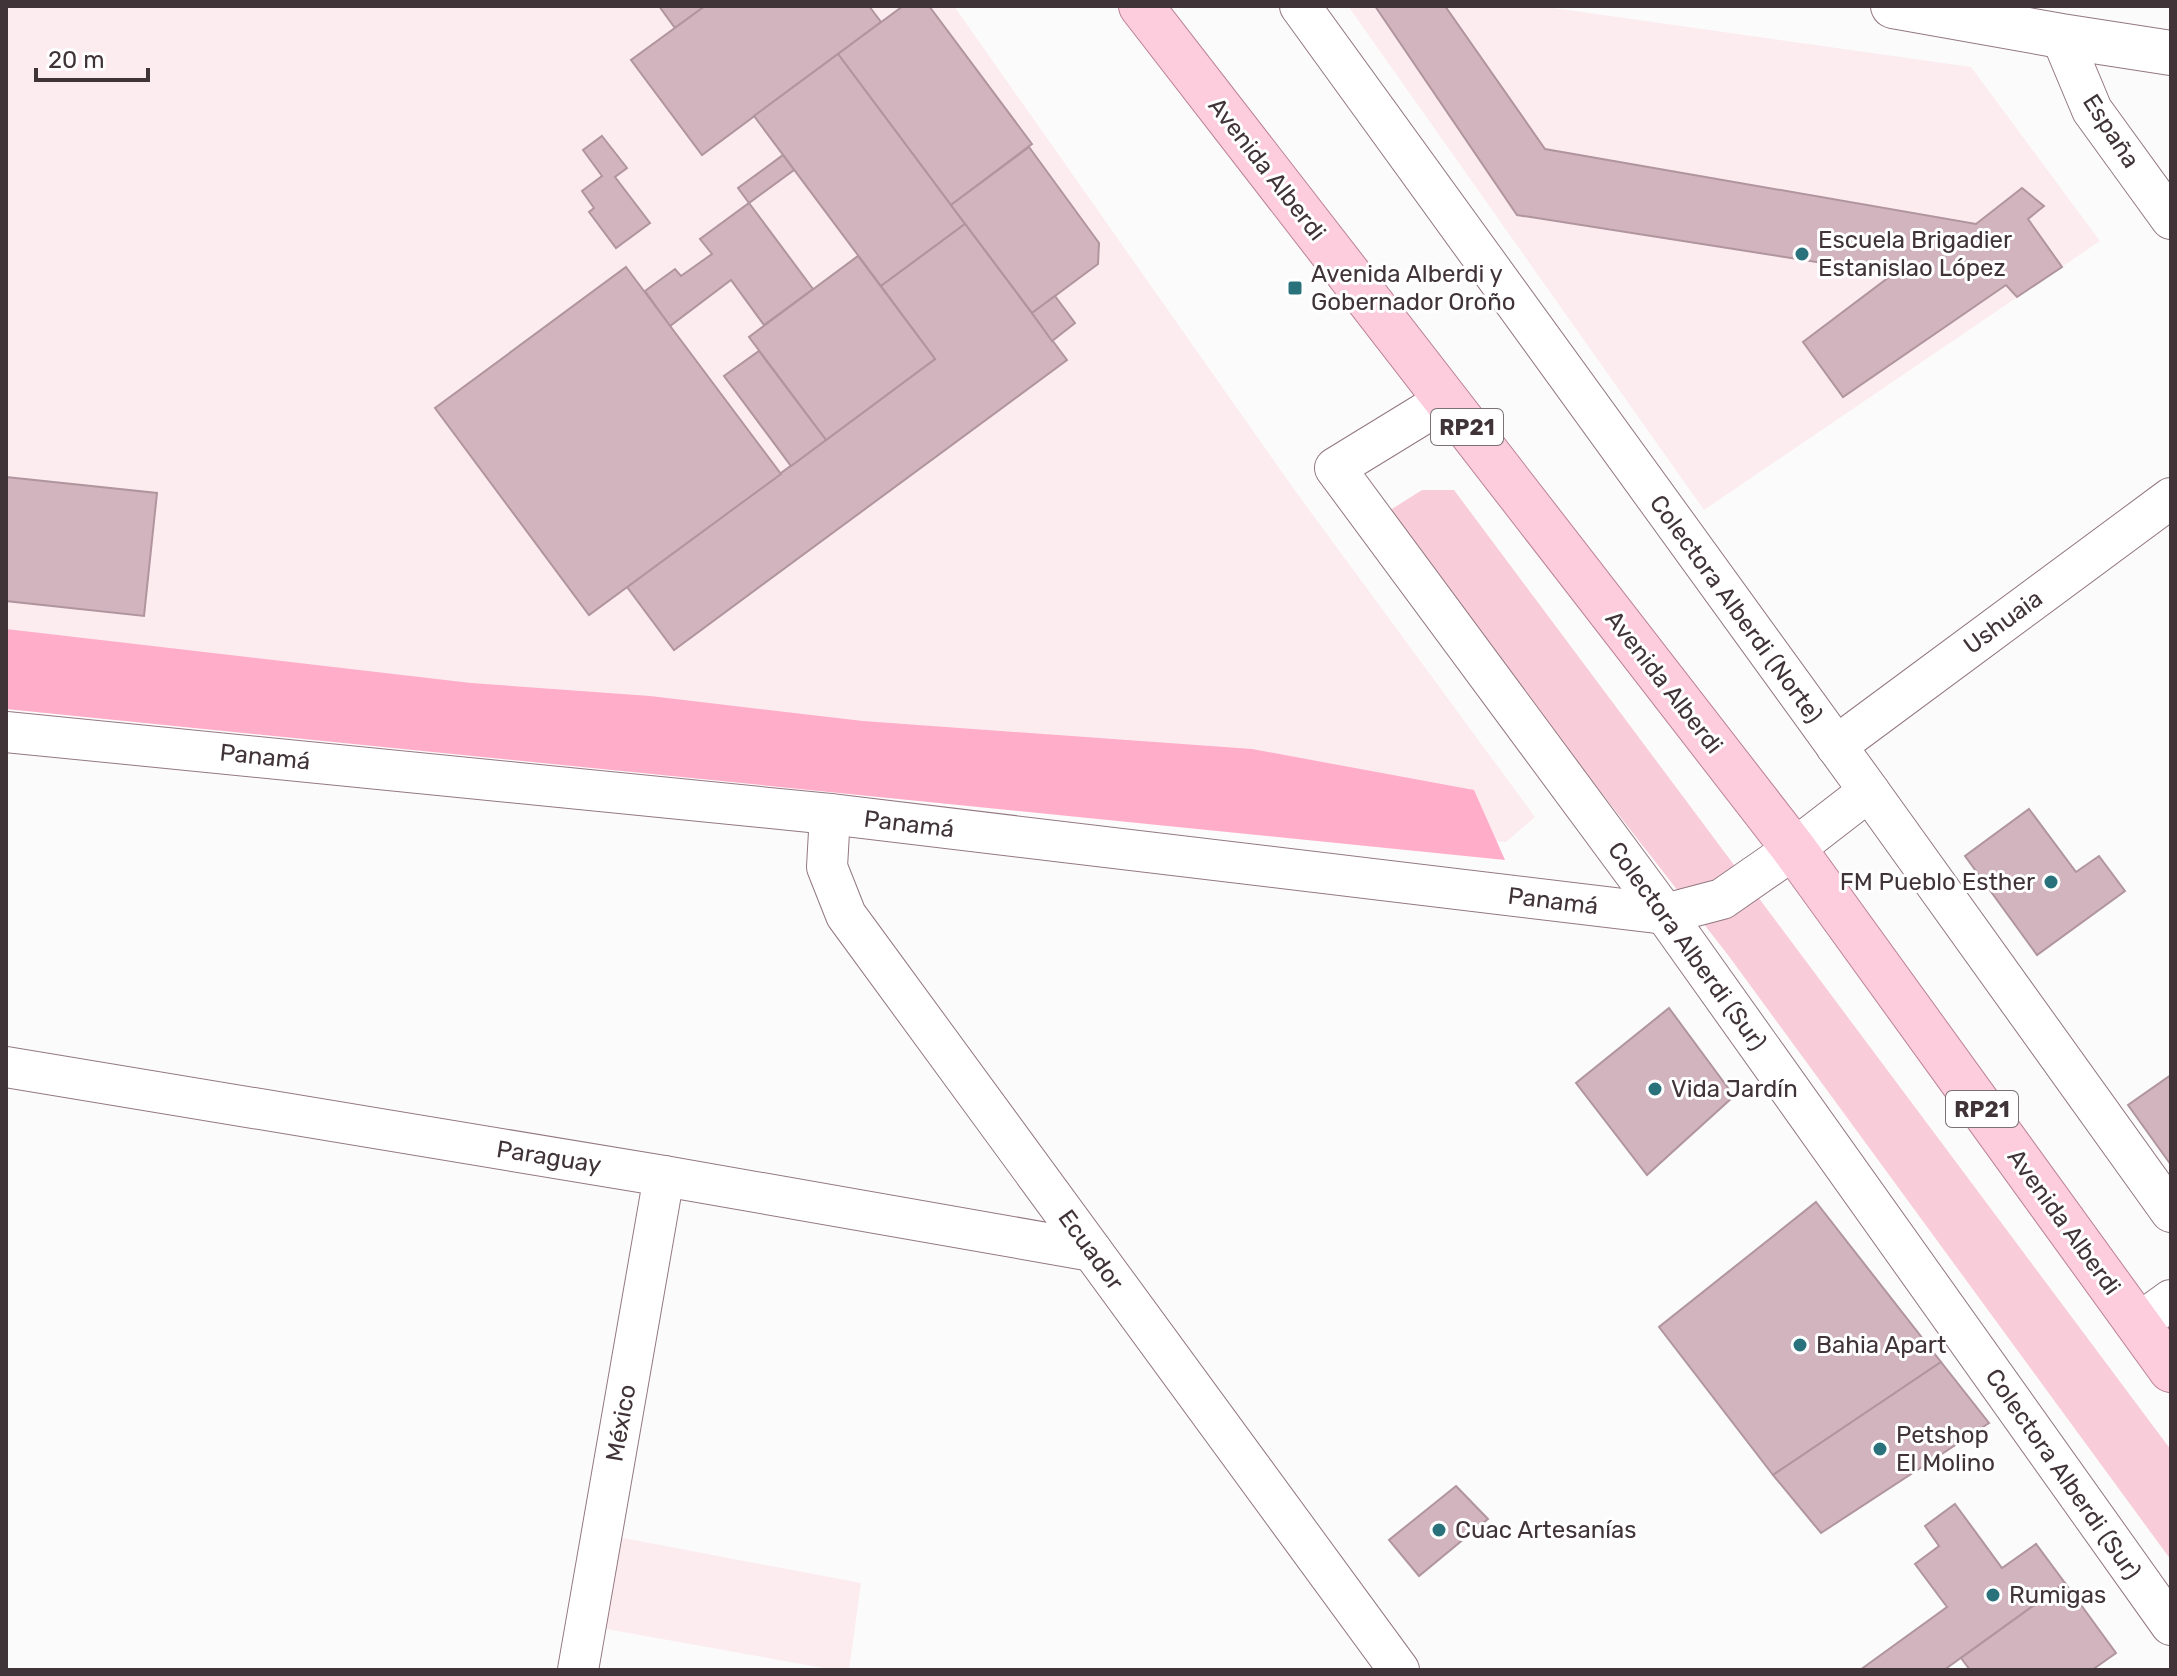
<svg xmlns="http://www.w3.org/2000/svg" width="2177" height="1676" viewBox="0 0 2177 1676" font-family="Rubik,sans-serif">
<rect width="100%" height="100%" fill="#fbfbfb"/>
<g fill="#fcecf0">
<path d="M6,6H954L1296,492L1535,817L1506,842L6,693Z"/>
<path d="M1348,6H1540L1971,67L2100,241L1704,510Z"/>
<path d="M618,1537L861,1583L849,1670H835L601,1628Z"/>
</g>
<path fill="#f8ccd9" d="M1422,490H1454L2171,1450V1560L1728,955L1384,514Z"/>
<path fill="#ffadc9" d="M6,629L471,683L650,696L863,721L1252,749L1474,790L1505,860L6,709Z"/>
<g fill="#d1b4bd" stroke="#b1959e" stroke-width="2">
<path d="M659,6H705L675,28Z"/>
<path d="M705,6H869L881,22L702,155L631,60Z"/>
<path d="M903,6H929L1032,144L951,205L838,54Z"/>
<path d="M1375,6H1445L1545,149L1976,224L2022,188L2044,206L2028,219L2062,267L2017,297L2006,285L1843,397L1803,342L1893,274L1517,215Z"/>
<path d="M838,54L965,224L881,286L754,116Z"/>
<path d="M602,136L627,168L615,177L650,223L616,248L589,212L594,208L582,191L602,176L583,150Z"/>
<path d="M1029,147L1099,243L1098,264L1032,313L951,205Z"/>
<path d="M783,155L794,170L749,203L738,188Z"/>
<path d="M749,203L813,289L764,325L731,280L670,326L645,291L675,269L681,276L712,254L700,239Z"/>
<path d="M965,224L1067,360L674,650L627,587L935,359L881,286Z"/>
<path d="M858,256L935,359L826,440L749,337Z"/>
<path d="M626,267L781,474L589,615L435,408Z"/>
<path d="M1055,296L1075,323L1052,341L1032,313Z"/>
<path d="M759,351L826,440L791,466L724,376Z"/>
<path d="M6,477L157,493L144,616L6,601Z"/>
<path d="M2029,809L2076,872L2099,856L2125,891L2037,955L1965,856Z"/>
<path d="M1669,1008L1734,1096L1647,1175L1576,1083Z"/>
<path d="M2171,1075V1165L2128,1105Z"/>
<path d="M1816,1202L1941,1362L1773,1475L1659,1327Z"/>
<path d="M1941,1362L1989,1423L1821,1533L1773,1475Z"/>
<path d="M1456,1486L1488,1519L1419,1576L1389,1540Z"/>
<path d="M1955,1504L2002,1568L2036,1544L2065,1583L1944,1670H1860L1947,1607L1915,1564L1939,1546L1925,1526Z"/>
<path d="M2065,1583L2116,1653L2092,1670H1970L1961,1658Z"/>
</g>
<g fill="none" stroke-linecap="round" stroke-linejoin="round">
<g stroke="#937881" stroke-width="42">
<g id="street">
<path d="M1300,6L1869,791L2171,1212"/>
<path d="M2061,36L2092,110L2171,219"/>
<path d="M1446,400L1335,468L1665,914L2171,1625"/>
<path d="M6,732L830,814L1665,914L1722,899L1794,849L1869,791"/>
<path d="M1836,746L2171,498"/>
<path d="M830,814L827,867L846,915L1399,1670"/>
<path d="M6,1067L664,1176L1092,1251"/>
<path d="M2138,1324L2171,1300"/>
<path d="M578,1670L664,1176"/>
</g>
</g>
<g stroke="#937881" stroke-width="46">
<path id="secondary" d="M1893,6L2061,36L2171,53"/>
</g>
<g stroke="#ba8195" stroke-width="46">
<path id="primary" d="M1141,6L1794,849L2171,1370"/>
</g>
<use href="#street" stroke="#fff" stroke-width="40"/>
<use href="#secondary" stroke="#fff" stroke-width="44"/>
<use href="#primary" stroke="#fdcddd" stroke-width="44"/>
</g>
<g fill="#29727c" stroke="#fff" stroke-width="3">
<circle cx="1802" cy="254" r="8"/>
<rect x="1287" y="280" width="16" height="16" rx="4"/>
<circle cx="2051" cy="882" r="8"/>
<circle cx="1655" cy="1089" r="8"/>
<circle cx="1800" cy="1345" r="8"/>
<circle cx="1880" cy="1449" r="8"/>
<circle cx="1439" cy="1530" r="8"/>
<circle cx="1993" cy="1595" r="8"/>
</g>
<g text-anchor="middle" stroke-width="6" stroke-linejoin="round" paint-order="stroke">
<g fill="#fff" stroke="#797174" stroke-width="2">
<rect x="1431" y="409" width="72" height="36" rx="6"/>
<rect x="1946" y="1091" width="72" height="36" rx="6"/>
</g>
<g font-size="22" font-weight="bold" fill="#403438">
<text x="1467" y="435">RP21</text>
<text x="1982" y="1117">RP21</text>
</g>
<g font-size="24" fill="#403438" stroke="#fff">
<text transform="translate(2111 131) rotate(57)" y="8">España</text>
<text transform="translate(1267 169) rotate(52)" y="8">Avenida Alberdi</text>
<text transform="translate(1736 609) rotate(54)" y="8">Colectora Alberdi (Norte)</text>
<text transform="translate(2003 622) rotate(-36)" y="8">Ushuaia</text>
<text transform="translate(1664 682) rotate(52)" y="8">Avenida Alberdi</text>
<text transform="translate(265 757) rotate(6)" y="8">Panamá</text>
<text transform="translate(909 824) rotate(7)" y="8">Panamá</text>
<text transform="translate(1553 901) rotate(7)" y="8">Panamá</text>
<text transform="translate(1687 946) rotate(54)" y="8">Colectora Alberdi (Sur)</text>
<text transform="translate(549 1157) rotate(9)" y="8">Paraguay</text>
<text transform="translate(2064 1222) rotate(54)" y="8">Avenida Alberdi</text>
<text transform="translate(1091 1250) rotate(54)" y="8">Ecuador</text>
<text transform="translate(621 1423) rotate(-80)" y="8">México</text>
<text transform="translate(2063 1474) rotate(55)" y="8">Colectora Alberdi (Sur)</text>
</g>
<g font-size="24" fill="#403438" stroke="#fff" text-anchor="start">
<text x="1818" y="248">Escuela Brigadier<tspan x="1818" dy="28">Estanislao López</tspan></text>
<text x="1311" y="282">Avenida Alberdi y<tspan x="1311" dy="28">Gobernador Oroño</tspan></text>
<text x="2035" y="890" text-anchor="end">FM Pueblo Esther</text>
<text x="1671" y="1097">Vida Jardín</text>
<text x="1816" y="1353">Bahia Apart</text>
<text x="1896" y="1443">Petshop<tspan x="1896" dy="28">El Molino</tspan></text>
<text x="1455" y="1538">Cuac Artesanías</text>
<text x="2009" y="1603">Rumigas</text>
</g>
</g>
<rect width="2177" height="1676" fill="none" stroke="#403438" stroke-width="16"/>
<path d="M36 68v12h112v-12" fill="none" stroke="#403438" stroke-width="4"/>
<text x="48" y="68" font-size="24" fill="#403438" stroke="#ffffff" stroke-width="6" paint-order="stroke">20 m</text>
</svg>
